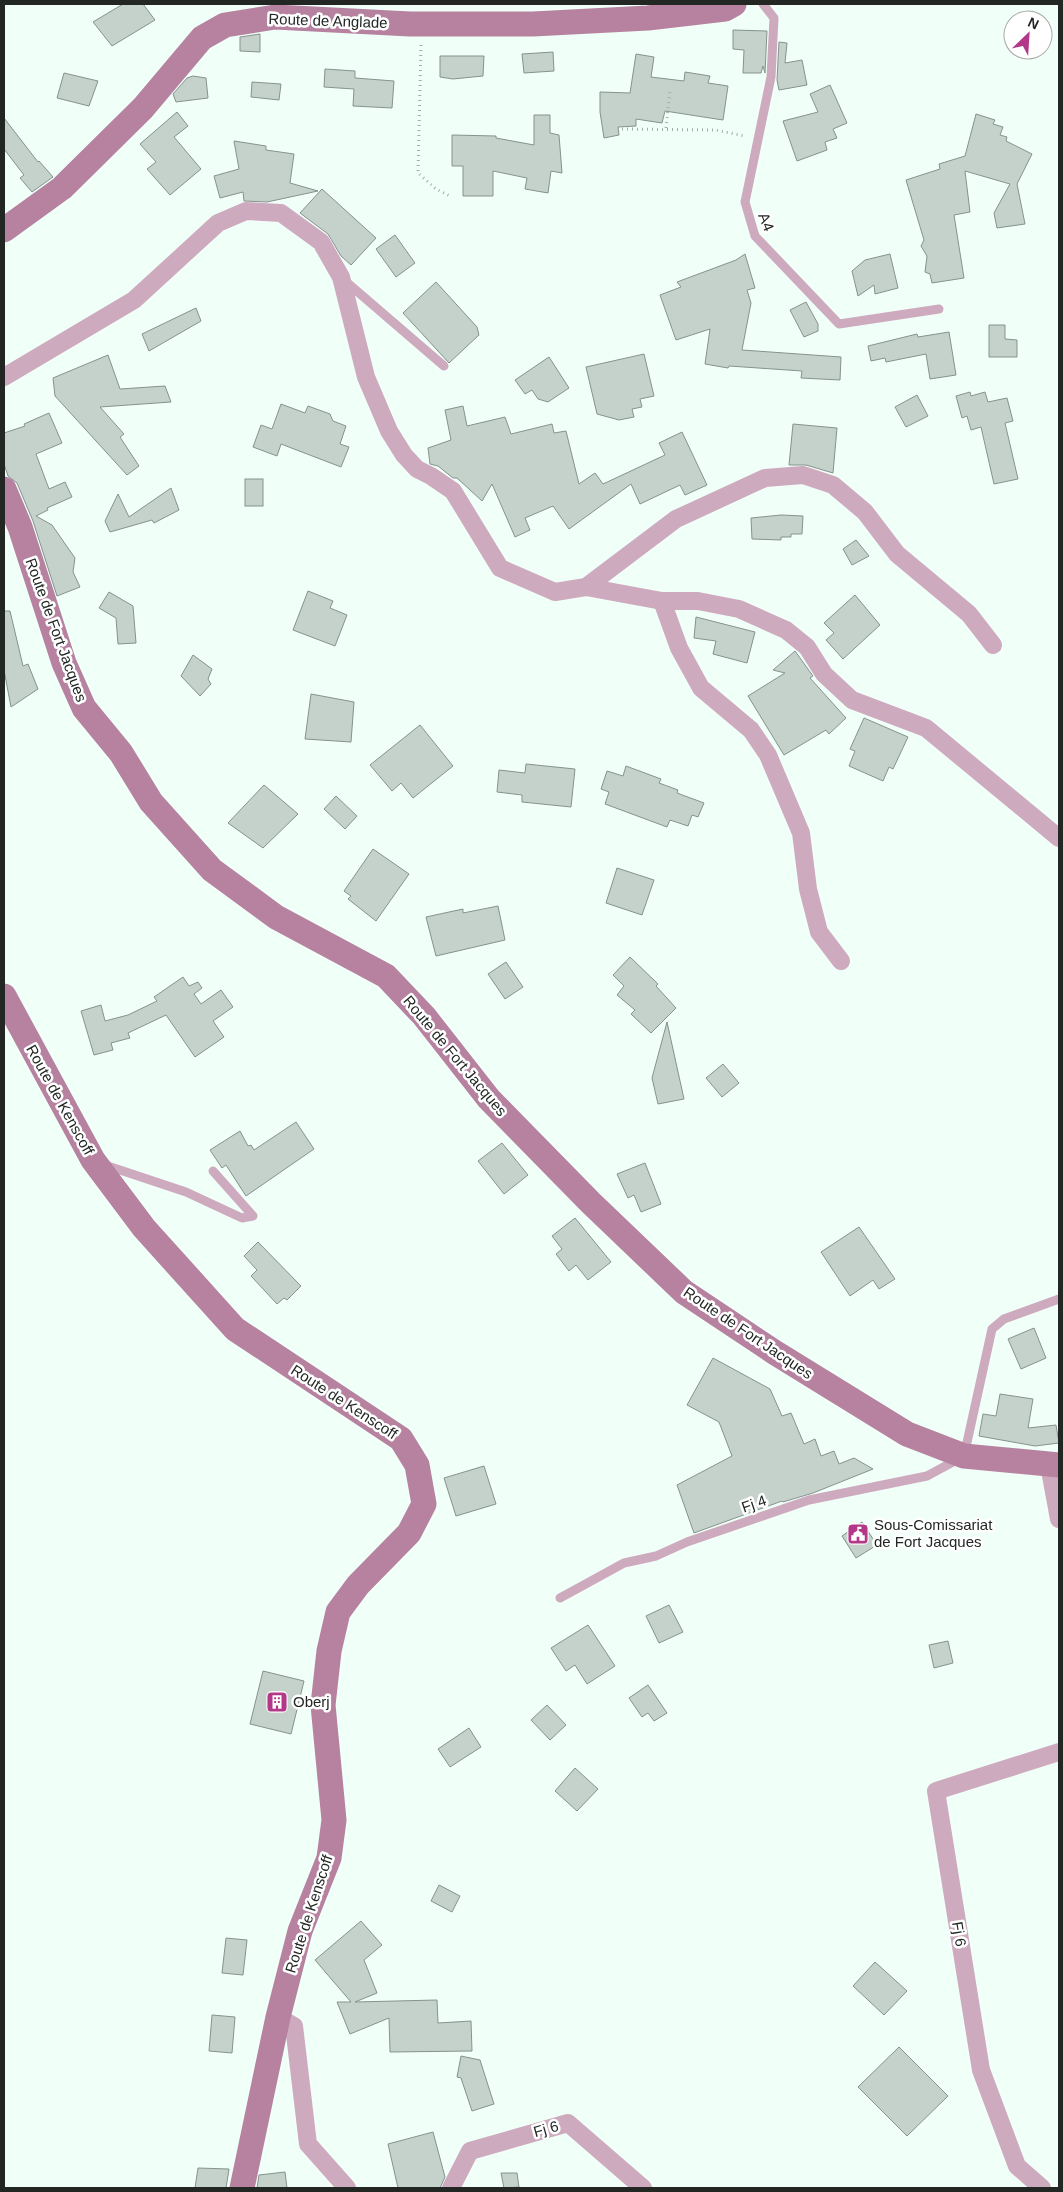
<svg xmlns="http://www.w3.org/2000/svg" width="1063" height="2192" viewBox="0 0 1063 2192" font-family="Helvetica,sans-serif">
<rect width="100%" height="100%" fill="#f1fff9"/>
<g fill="#c5d2cc" stroke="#86928d">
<path d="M123,4H143L155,20L112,46L93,22Z"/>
<path d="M733,30L767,31L765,73L763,66L761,73H743L744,50L733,49Z"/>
<path d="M260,34V52L240,51V37Z"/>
<path d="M779,42L787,43L785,63L802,60L807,85L779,90L777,80Z"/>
<path d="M553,52L554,71L524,73L522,54Z"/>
<path d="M636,54L654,57L651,77L684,81L685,72L710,76L708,83L728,86L723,120L665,111L662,123L636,119V126L618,127L619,135L604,138L600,112V92L630,93Z"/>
<path d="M440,56H484L483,76L453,79L440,77Z"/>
<path d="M325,69L355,71V78L394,81L392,108L353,106L354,89L324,87Z"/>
<path d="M64,73L98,81L89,106L57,98Z"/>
<path d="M193,76L206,78L208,98L176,102L173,94L187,78Z"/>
<path d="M252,82L281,84L279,100L251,97Z"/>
<path d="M830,85L847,123L833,129L837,138L825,142L827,150L797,161L783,121L818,112L810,94Z"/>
<path d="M177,112L188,126L174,137L201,169L170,195L147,169L156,162L140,144Z"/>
<path d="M976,114L995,120L993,124L1003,127L1000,135L1007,137L1006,141L1032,154L1017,184L1025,224L997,228L994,213L1010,184L965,171L970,212L954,215L964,278L932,283L930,274L925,272L927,256L921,246L924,240L906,180L940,169L939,164L965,156Z"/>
<path d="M534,115H550V133L559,135L562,173L551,171L548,193L525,189L527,178L493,171V196H463V166H452V135L496,136V138L534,145Z"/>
<path d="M4,118L38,162L39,161L53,177L32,192L20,178L24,175L4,149Z"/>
<path d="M234,141L266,146V150L294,154L290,183L318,191L267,202L244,201L243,192L220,198L214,176L239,169Z"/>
<path d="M322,189L376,238L351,265L341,256L328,234L300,213Z"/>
<path d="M395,235L415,263L396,277L376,249Z"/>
<path d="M745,254L755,288L747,290L751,303L742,350L841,357L840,380L801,378L802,371L729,366L728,368L705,364L710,329L676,340L660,295L681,287L677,282L736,260Z"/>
<path d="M890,254L898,288L875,294L874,285L858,296L852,271L865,260Z"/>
<path d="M436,282L477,327L479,335L449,363L403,313Z"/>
<path d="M806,302L818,324V331L804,337L790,310Z"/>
<path d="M196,308L201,321L149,351L142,334Z"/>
<path d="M989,325H1005V339L1017,340V357H989Z"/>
<path d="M949,332L956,375L930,379L926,354L886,362L885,358L871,361L868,346L917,334L918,337Z"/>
<path d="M644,354L654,396L640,399L642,407L632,409L634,417L619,420L597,414L586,367Z"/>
<path d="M108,355L120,389L165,386L171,402L100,407L124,434L120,437L139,466L127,475L55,396L53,378Z"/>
<path d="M549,357L569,388L548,402L538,399L532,390L525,394L515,380Z"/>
<path d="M970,392L971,396L985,392L988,402L1007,398L1013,421L1005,423L1018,479L994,484L981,427L971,430L967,416L962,418L956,396Z"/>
<path d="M917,395L928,416L906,427L895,407Z"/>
<path d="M281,404L305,413L308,406L330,414L333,421L346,426L340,444L349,447L341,467L281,444L277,456L253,447L261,425L272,429Z"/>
<path d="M463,406L467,426L505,417L511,434L552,424L554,433L566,431L579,484L595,473L603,484L665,455L659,443L682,432L707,485L685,495L680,485L640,504L631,484L569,529L553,506L525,518L530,530L515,537L492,484L482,501L457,478H453L438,466L430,464L428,448L451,440L445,410Z"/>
<path d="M49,413L62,443L36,454L49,489L65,482L72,497L47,508L48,510L36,516L52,525L75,558L73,572L80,587L57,596L33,521L17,483L8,476L4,464V433L25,426L24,424Z"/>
<path d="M793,424L837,428L833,473L806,465H789Z"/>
<rect x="245" y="479" width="18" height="27"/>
<path d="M171,488L179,510L154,523L152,520L110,532L105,521L118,494L129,517Z"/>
<path d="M781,515L803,516L802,534H791V537H781V540L752,539L751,518Z"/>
<path d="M856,540L869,556L852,565L843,549Z"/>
<path d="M308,591L333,601L330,608L347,615L335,646L293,630Z"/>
<path d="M109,592L133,606L136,643L118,644L116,618L99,608Z"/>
<path d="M855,595L880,625L843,659L826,640L834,633L824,623Z"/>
<path d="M4,611H10L23,666L28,664L38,689L11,707L4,670Z"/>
<path d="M696,617L755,632L747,663L713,654L716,641L694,638Z"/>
<path d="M795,651L813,676L810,678L846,718L829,734L826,730L784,755L748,696L785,673L773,670Z"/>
<path d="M193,655L212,669L208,679L211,684L200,696L181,676Z"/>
<path d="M311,694L354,702L351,742L305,739Z"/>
<path d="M864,718L908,737L893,769L889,767L883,781L849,766L855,751L850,749Z"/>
<path d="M420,725L453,766L413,798L401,783L392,791L370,765Z"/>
<path d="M526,764L575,769L571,807L522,802V795L497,792L499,770L525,773Z"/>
<path d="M626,766L661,779L659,783L678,790L677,793L704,803L698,817L692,815L688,826L670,820L667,827L605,804L609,792L601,789L607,771L623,776Z"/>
<path d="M264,785L298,814L263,848L228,823Z"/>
<path d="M336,796L357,816L345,829L324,809Z"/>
<path d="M373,849L409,874L376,921L348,899L351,896L344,891Z"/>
<path d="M617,868L654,880L642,915L606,903Z"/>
<path d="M498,906L505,940L436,956L426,917L463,909V913Z"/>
<path d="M630,957L658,984L656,986L676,1008L651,1033L631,1014L635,1010L617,995L624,986L613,975Z"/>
<path d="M506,962L523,987L505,999L488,974Z"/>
<path d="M183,977L189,986L198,982L202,988L194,994L201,1004L221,990L233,1007L213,1021L224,1037L195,1057L166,1015L128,1033L130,1038L111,1043L113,1050L94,1055L81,1011L101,1005L105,1021L128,1015L157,1001L154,997Z"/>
<path d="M667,1022L684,1099L658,1104L652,1078Z"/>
<path d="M723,1064L739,1083L722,1097L706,1078Z"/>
<path d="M296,1122L314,1149L246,1196L226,1165L222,1168L210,1150L240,1131L248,1146L251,1145L254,1150Z"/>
<path d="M502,1143L528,1175L504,1194L478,1161Z"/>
<path d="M645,1163L661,1204L641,1212L634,1195L628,1198L617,1174Z"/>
<path d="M575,1218L611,1262L588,1280L576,1265L569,1271L556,1254L562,1249L552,1236Z"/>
<path d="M859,1227L895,1279L879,1289L873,1280L850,1296L821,1252Z"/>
<path d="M258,1242L301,1286L287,1300L284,1298L277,1304L251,1276L257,1270L244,1256Z"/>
<path d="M1034,1328L1046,1358L1021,1369L1008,1339Z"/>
<path d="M713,1358L770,1389L782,1416L791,1413L804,1444L815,1439L821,1456L834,1451L839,1464L854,1458L873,1469L813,1493L783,1502L782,1501L694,1533L677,1485L732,1456L719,1422L687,1405Z"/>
<path d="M1000,1394L1033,1399L1028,1428L1056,1425L1059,1443L1035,1446L979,1436L983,1414L996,1416Z"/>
<path d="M484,1466L496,1504L456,1516L444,1478Z"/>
<path d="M862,1522L877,1545L856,1558L842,1536Z"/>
<path d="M669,1605L683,1632L659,1643L646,1616Z"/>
<path d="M588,1625L615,1666L587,1684L575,1665L566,1671L551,1648Z"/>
<path d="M948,1641L953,1663L934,1668L929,1645Z"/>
<path d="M263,1671L304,1681L291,1734L250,1724Z"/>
<path d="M648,1685L667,1713L654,1721L648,1713L642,1717L629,1698Z"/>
<path d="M547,1705L566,1725L550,1740L531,1720Z"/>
<path d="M469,1728L481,1747L450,1767L438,1749Z"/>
<path d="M575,1768L598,1789L577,1811L555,1791Z"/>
<path d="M439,1885L460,1896L452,1912L431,1901Z"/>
<path d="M361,1921L382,1945L364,1960L377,1993L355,2002L437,2000L438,2023L471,2021L472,2051L390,2052L389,2018L350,2034L337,2002H351L315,1960Z"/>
<path d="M226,1938L247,1940L243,1975L222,1973Z"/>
<path d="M875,1962L907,1991L884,2015L853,1986Z"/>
<path d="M212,2015L235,2017L232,2053L209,2051Z"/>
<path d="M899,2047L948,2096L907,2136L858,2087Z"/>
<path d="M461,2056L480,2060L494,2104L472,2111L461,2078L457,2077Z"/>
<path d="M433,2132L445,2177L440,2188H398L388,2144Z"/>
<path d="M198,2168L229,2169L226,2188H195Z"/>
<path d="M285,2172L287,2188H257L259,2175Z"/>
<path d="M501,2173H517L519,2187L504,2188Z"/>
</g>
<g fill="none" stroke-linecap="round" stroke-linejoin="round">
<g stroke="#a3aea9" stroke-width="3" stroke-dasharray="1 4" stroke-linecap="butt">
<path d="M421,45L418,173L436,189L450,196"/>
<path d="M666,128L670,91"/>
<path d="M622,129L715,130L745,136"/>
</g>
<g stroke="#ceaabe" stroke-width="9">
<path d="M763,4L774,18L771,77L745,202L755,236L839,324L939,309"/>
<path d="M344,280L444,366"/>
<path d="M105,1165L186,1192L242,1218L253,1216L213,1171"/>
<path d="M560,1598L624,1563L656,1556L687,1542L809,1500L927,1476L964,1456L992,1329L1004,1319L1059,1299"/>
</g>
<g stroke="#ceaabe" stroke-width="18">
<path d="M4,377L134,300L218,223L246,211L281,213L321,242L341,277L366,377L389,431L404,455L417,469L431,476L453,491L500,568L555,592L586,587L676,519L765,478L803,475L833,485L865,512L897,554L969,614L993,645"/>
<path d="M586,587L662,601H698L739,609L786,630L807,647L824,674L852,700L926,728L1059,838"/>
<path d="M662,601L679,648L701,688L751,730L768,755L801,833L808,889L819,932L841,961"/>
<path d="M1049,1465L1059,1519"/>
<path d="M278,2017L294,2026L308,2144L347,2188"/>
<path d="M451,2188L470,2151L568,2123L643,2188"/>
<path d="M1042,2188L1017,2166L981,2070L936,1791L1059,1752"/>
</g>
<g stroke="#b682a0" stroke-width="25">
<path d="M4,230L62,188L143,108L202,38L225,25L275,17L410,24H533L648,18L725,9L734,4"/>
<path d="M4,489L20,527L64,663L84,708L121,753L151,802L212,870L276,917L386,976L424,1016L489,1099L591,1203L684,1292L774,1352L907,1434L964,1456L1059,1465"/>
<path d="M4,996L93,1160L144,1228L235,1329L401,1439L417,1465L424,1504L409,1533L358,1585L338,1612L329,1651L323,1705L334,1820L329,1858L300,1931L278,2017L242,2188"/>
</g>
</g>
<defs>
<g id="civic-square" transform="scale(1.125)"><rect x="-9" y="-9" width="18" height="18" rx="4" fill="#b3388a" stroke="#fff"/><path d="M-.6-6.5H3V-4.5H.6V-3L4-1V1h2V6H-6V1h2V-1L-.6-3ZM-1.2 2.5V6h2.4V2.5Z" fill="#fff"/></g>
<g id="building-square" transform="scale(1.125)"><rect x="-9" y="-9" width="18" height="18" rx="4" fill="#b3388a" stroke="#fff"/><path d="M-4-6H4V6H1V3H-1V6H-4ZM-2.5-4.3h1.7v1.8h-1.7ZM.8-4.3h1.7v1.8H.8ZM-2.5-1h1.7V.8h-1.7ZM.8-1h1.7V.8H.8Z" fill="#fff"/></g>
</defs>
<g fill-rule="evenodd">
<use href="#civic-square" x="858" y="1534"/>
<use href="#building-square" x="277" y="1702"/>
</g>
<g text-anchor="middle" stroke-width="5" stroke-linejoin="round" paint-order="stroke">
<g font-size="15" fill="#222724" stroke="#fff">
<text transform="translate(328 21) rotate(2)" y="5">Route de Anglade</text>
<text transform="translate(766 222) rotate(68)" y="5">A4</text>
<text transform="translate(56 630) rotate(70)" y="5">Route de Fort Jacques</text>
<text transform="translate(455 1056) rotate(50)" y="5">Route de Fort Jacques</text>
<text transform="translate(60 1100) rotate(61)" y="5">Route de Kenscoff</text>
<text transform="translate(748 1333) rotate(34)" y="5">Route de Fort Jacques</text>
<text transform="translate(344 1402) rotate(33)" y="5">Route de Kenscoff</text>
<text transform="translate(754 1504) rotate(-19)" y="5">Fj 4</text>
<text transform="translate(309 1914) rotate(-72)" y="5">Route de Kenscoff</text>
<text transform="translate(959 1934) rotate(81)" y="5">Fj 6</text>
<text transform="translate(546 2129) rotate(-16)" y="5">Fj 6</text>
</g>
<g font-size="15" fill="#222724" stroke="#fff" text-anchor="start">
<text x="874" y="1530">Sous-Comissariat<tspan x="874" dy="17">de Fort Jacques</tspan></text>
<text x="293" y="1707">Oberj</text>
</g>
</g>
<rect width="1063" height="2192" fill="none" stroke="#222724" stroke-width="10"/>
<g transform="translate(1028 35) rotate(25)"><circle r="24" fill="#ffffff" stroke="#a7a9a7"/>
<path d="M0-4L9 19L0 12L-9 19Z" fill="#b3388a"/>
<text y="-8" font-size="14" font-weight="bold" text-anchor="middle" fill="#222724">N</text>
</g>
</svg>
